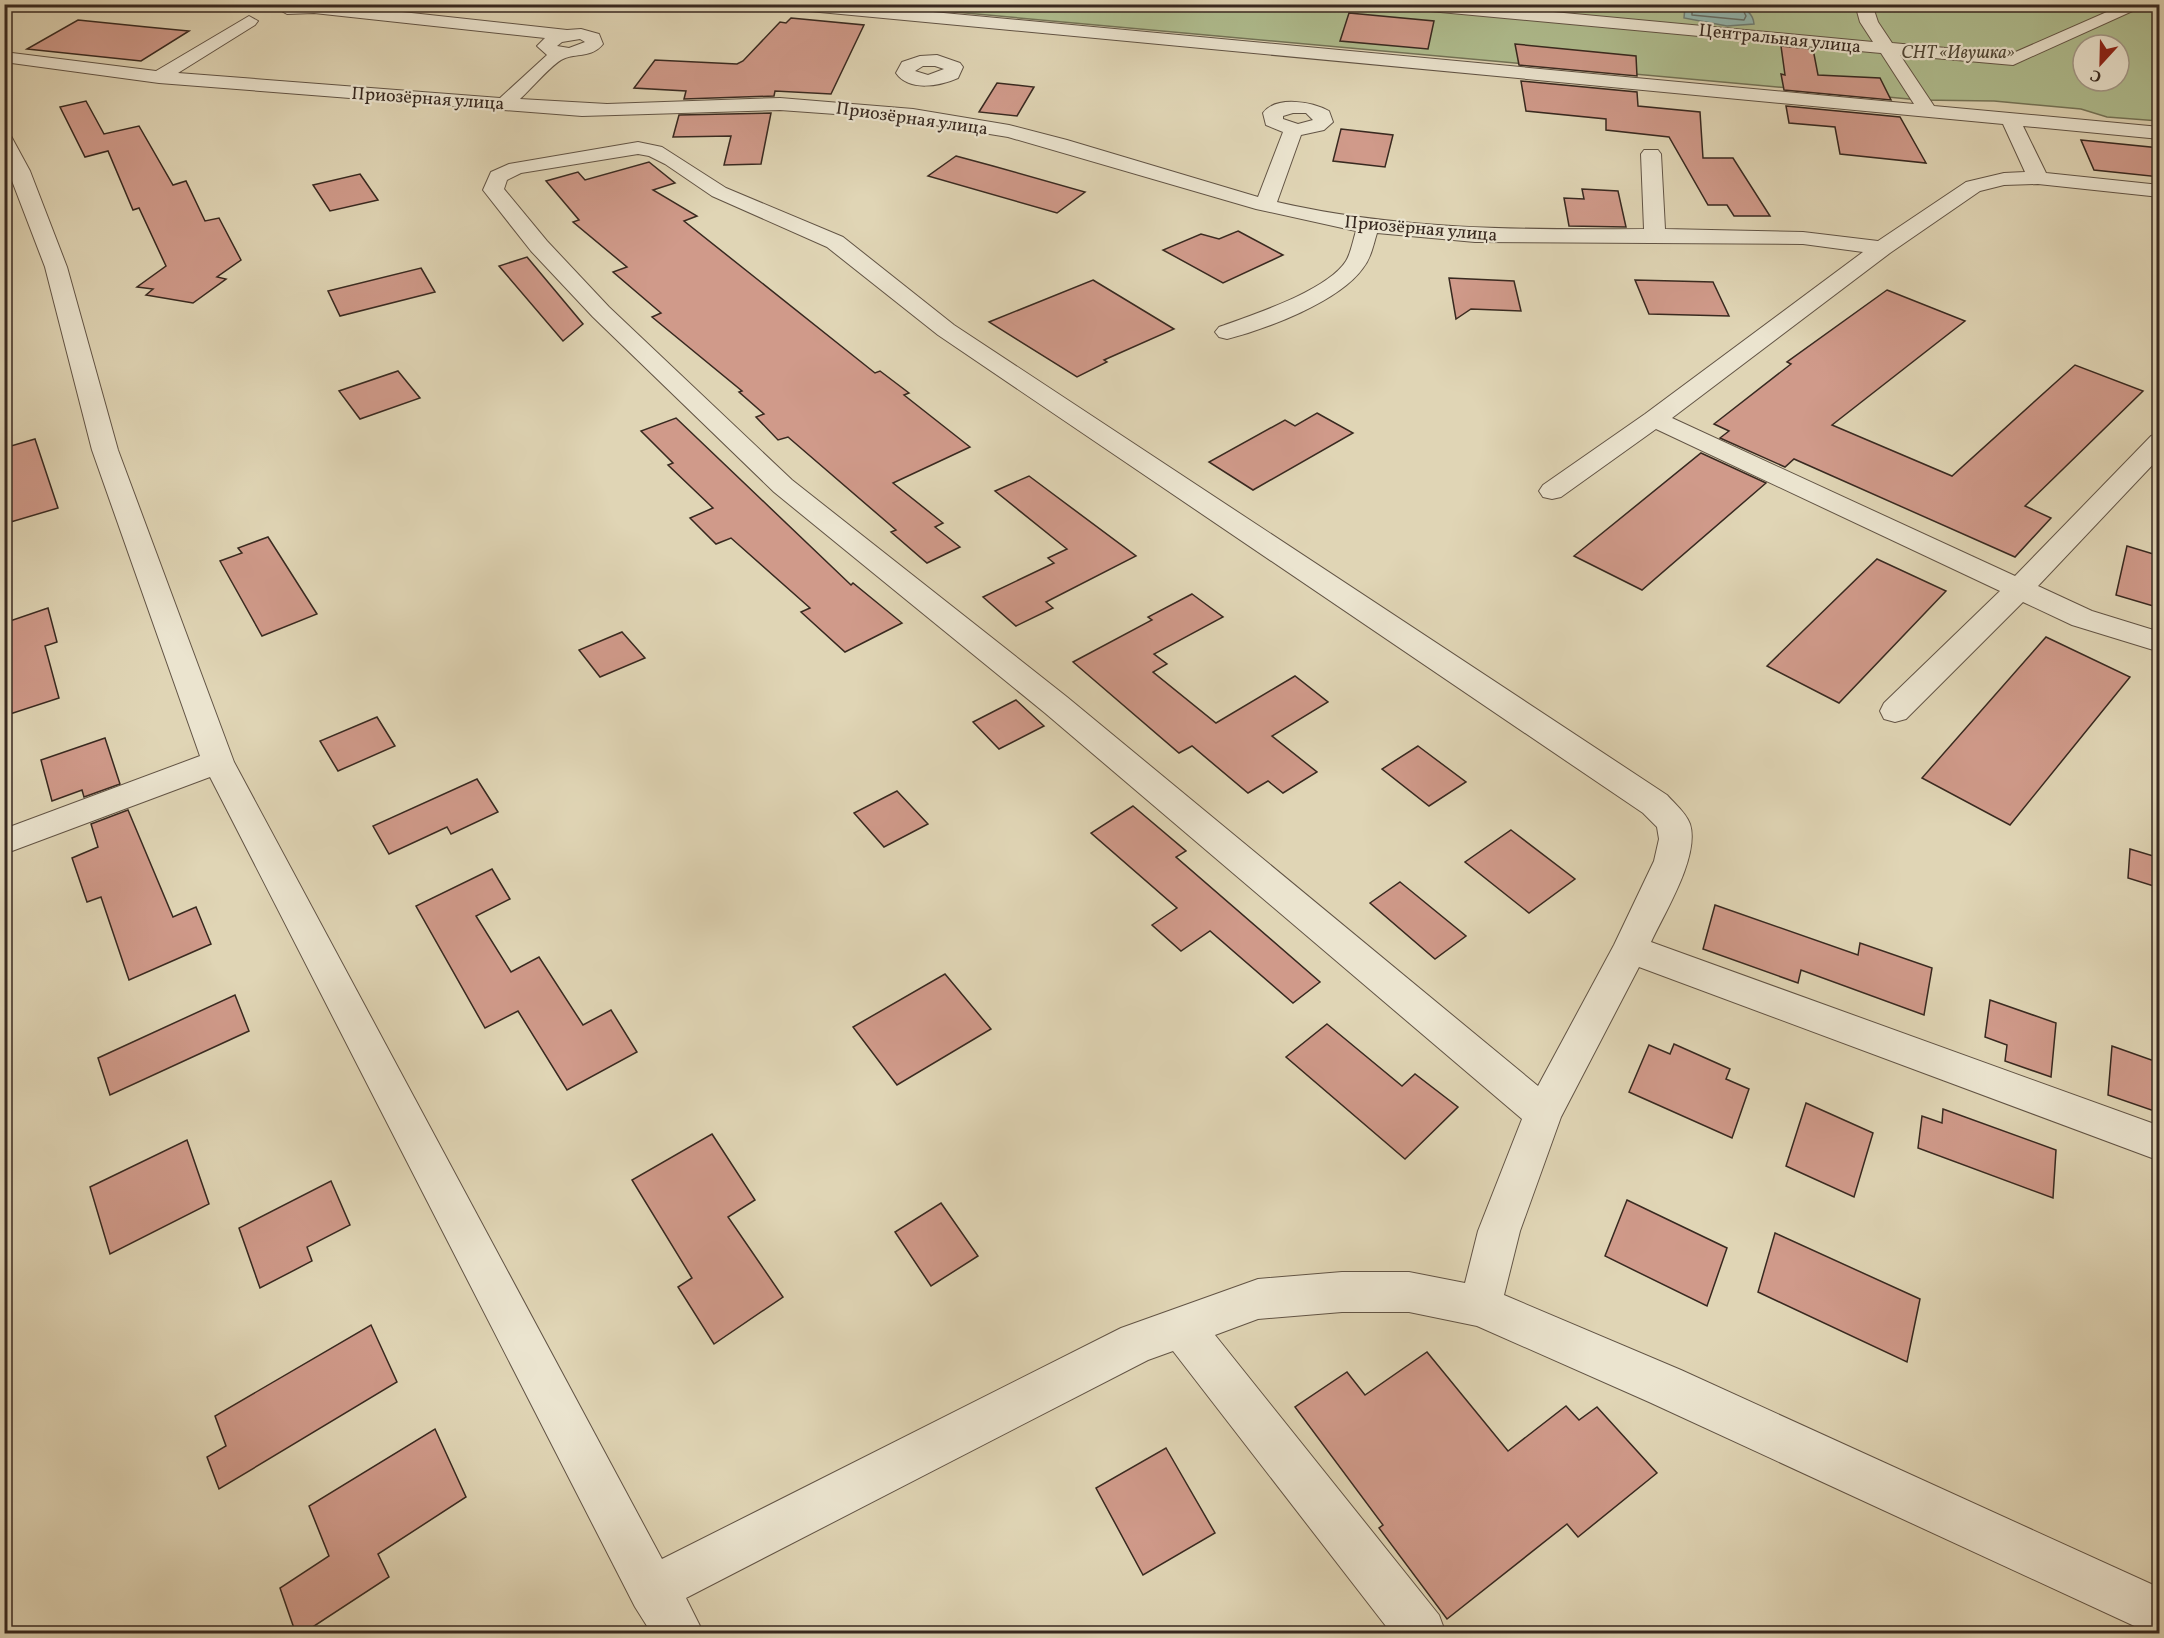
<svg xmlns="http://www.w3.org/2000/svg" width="2164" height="1638" viewBox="0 0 2164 1638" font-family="Vollkorn,serif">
<rect width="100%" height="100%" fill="#e0d5b5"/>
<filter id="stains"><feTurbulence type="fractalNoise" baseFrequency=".00333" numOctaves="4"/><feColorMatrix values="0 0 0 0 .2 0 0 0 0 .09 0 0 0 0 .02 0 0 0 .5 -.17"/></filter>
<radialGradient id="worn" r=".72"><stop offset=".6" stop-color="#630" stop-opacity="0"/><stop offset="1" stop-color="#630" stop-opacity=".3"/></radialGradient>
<path fill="#b0be90" stroke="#747458" stroke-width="1.5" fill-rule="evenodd" d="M877,5H2159V121L2107,117L2081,109L1994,101L1920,100ZM2083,45H2119V81H2083Z"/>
<path fill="#94b8b1" stroke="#6f7f77" stroke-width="1.5" d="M1695,4C1715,4 1752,0 1754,24L1727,26L1684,18L1685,7Z"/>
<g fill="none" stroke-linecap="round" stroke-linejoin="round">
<path stroke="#667068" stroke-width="1.5" d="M1692,4V15L1744,20L1746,16L1740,4"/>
</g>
<g fill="#d09a8a" stroke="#382920" stroke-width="1.5">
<path d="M1349,13L1434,21L1428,49L1340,41Z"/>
<path d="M791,18L864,25L831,94L775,91L774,96L684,99L686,91L634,88L655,60L737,64L743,61L780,22L786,23Z"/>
<path d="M78,20L147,27L189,31L141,61L27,49Z"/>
<path d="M1515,44L1636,56L1637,76L1519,65Z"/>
<path d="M1781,46L1813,49L1818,75L1880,78L1891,100L1784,90L1781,74L1785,75Z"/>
<path d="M1521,81L1637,92L1638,106L1700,112L1703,158H1733L1770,216H1734L1727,205H1708L1669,137L1606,130V119L1526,111Z"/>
<path d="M997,83L1034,87L1017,116L979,112Z"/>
<path d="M86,101L104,134L139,126L173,185L186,181L205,221L219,218L241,260L217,277L226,279L193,303L146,295L153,289L137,287L166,266L139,208L133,210L108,151L85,157L60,107Z"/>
<path d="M1786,106L1900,117L1926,163L1840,154L1835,127L1789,123Z"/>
<path d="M771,113L761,164L724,165L731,136L673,137L679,115Z"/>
<path d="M1341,129L1393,135L1385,167L1333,161Z"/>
<path d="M2081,140L2160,148V177L2094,170Z"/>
<path d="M956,156L993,166L1085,192L1057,213L928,176Z"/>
<path d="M649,162L675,183L653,190L697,216L684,221L875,373L880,371L909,393L904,395L970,447L893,483L943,523L935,527L960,547L927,563L891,532L896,530L788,437L778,440L756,417L764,414L739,392L742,391L652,317L661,313L613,272L627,267L573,222L579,220L546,181L578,172L585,180Z"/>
<path d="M360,174L378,200L330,211L313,185Z"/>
<path d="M1582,189L1618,191L1626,227L1569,226L1564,198L1584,199Z"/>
<path d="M1238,231L1283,255L1223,283L1163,250L1201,234L1219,239Z"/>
<path d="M527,257L583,324L563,341L499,266Z"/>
<path d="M421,268L435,292L340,316L328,291Z"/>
<path d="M1449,278L1514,281L1521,311L1471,309L1456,319Z"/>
<path d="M1093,280L1174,329L1104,360L1107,362L1077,377L989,322Z"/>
<path d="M1635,280L1713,282L1729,316L1649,314Z"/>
<path d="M1887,290L1965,321L1832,425L1952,476L2075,365L2143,391L2025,506L2051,518L2015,557L1794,459L1785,467L1720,438L1729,431L1714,424L1791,364L1787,362Z"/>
<path d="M398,371L420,398L360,419L339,391Z"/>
<path d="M1317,413L1353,433L1253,490L1209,462L1285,420L1295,426Z"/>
<path d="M676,418L851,585L853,583L902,623L845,652L801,612L810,608L731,538L716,544L690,518L713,508L668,465L673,463L641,431Z"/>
<path d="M35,439L58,508L4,524V448Z"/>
<path d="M1701,453L1766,483L1642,590L1574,556Z"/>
<path d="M1029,476L1136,556L1046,602L1053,608L1016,626L983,597L1054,563L1048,558L1067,549L995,491Z"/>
<path d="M268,537L317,614L262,636L220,561L242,553L238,548Z"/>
<path d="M2127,546L2160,556V608L2116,595Z"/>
<path d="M1877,559L1946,591L1839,703L1767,666Z"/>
<path d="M1192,594L1223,617L1154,654L1167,664L1153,672L1216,723L1295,676L1328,702L1272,736L1317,772L1283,793L1268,781L1248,793L1192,746L1179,753L1073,662L1152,620L1148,617Z"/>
<path d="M48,608L57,642L45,646L59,698L4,716V623Z"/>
<path d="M622,632L645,658L600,677L579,650Z"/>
<path d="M2046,637L2130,677L2010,825L1922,778Z"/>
<path d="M1016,700L1044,726L999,749L973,722Z"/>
<path d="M377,717L395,746L338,771L320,741Z"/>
<path d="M105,738L120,784L84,797L82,790L52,801L41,760Z"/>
<path d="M1418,746L1466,782L1429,806L1382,769Z"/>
<path d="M477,779L498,812L451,834L447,827L389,854L373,826Z"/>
<path d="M897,791L928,824L884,847L854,813Z"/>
<path d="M1133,806L1186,851L1176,857L1320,982L1293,1003L1210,931L1181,951L1152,925L1177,908L1091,833Z"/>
<path d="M128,810L173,917L196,907L211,944L129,980L101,897L87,902L72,858L98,847L91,824Z"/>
<path d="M1511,830L1575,879L1529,913L1465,862Z"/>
<path d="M2130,849L2160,858V888L2128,878Z"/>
<path d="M492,869L510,899L476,916L511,972L539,957L583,1025L611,1010L637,1052L567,1090L518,1011L485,1028L416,906Z"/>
<path d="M1400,882L1466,936L1435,959L1370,903Z"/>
<path d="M1715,905L1858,955L1860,943L1932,968L1924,1015L1801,970L1798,983L1703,949Z"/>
<path d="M945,974L991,1029L897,1085L853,1027Z"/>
<path d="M235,995L249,1031L110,1095L98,1058Z"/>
<path d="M1990,1000L2056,1023L2051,1077L2005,1061L2007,1045L1985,1037Z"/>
<path d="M1327,1024L1402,1086L1415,1074L1458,1107L1405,1159L1286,1057Z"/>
<path d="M1674,1044L1730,1069L1726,1079L1749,1089L1732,1138L1629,1092L1649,1045L1670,1054Z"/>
<path d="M2112,1046L2160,1063V1113L2108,1095Z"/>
<path d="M1806,1103L1873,1133L1854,1197L1786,1166Z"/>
<path d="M1943,1109L2056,1150L2053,1198L1918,1148L1922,1116L1942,1123Z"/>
<path d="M712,1134L755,1200L728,1217L783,1297L714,1344L678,1287L692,1278L632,1180Z"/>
<path d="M187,1140L209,1204L110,1254L90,1187Z"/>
<path d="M331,1181L350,1225L307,1247L312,1261L260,1288L239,1228Z"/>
<path d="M1627,1200L1727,1248L1707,1306L1605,1256Z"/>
<path d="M941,1203L978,1256L931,1286L895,1232Z"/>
<path d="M1775,1233L1920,1299L1907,1362L1758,1292Z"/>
<path d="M371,1325L397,1382L219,1489L207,1457L226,1446L215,1416Z"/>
<path d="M1427,1352L1508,1451L1566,1406L1579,1420L1597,1407L1657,1473L1578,1537L1567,1524L1447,1619L1379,1528L1383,1525L1295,1407L1347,1372L1365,1395Z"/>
<path d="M435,1429L466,1497L378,1554L389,1577L302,1634H296L280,1588L329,1556L309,1506Z"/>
<path d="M1166,1448L1215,1533L1143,1575L1096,1488Z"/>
</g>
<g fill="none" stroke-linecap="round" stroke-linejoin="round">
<g stroke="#625445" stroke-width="2">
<g id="minor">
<path d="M284,4H329L567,30L581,29L599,34L603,44C592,58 576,53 563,59C553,63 529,91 520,99L607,104L780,98L913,109L1009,125L1067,140L1258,197L1283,132L1266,125L1263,113C1276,95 1313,102 1329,111L1333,122L1324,130L1301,135L1277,202C1398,230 1520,230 1644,229L1641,154L1644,150H1658L1661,154L1665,229L1803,232L1878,241L1966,182L2004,173L2025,172L2003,124L788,9L780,4H848L1914,104L1881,53L1408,9L1400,4H1469L1873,42L1860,22L1855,4H1872L1878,22L1892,43L2011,54L2125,4H2148L2013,65L1900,55L1934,106L2160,127V139L2023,126L2046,173L2160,185V197L2038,184L2004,185L1980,191L1890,253L1672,418L2015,576L2151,436L2160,433V457L2038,586L2092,611L2160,632V652L2072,625L2023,602L1906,719L1895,722L1884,719L1880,711L1884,703L2000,591L1656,429L1561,497L1552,499L1543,497L1539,491L1543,485L1645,414L1863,252L1803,244L1475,242L1377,233C1373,246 1371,258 1363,268C1339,302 1266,329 1227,339L1219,337L1215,332L1219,327C1252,315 1327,291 1346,261C1351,253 1353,240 1356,231L1256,209L1008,137L891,118L780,110L582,116L159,83L4,62V52L156,71L249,16L258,21L255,25L178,73L500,98L547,55L537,46L545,38L314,13L287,14L278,9ZM580,39L585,42L569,48L557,46L562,42ZM1293,113H1306L1313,120L1298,124L1283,119V116Z"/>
<path d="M937,55L960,63L963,67L958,78C940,86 909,92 896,73L902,62L920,56ZM923,66H935L944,69L928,75L915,71Z"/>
<path d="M4,134L11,136L30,171L67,267L118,450L234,762L662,1559L1121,1328L1258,1279L1342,1272H1409L1465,1283L1478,1231L1522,1119L1045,713L774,492L593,317L531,251L483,190L491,172L509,164L638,142L662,147L726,188L843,237L954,325L1667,795C1675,804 1686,813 1690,824C1700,856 1665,912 1651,942L2160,1126V1161L1639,967L1561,1117L1520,1231L1504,1295L1681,1370L2160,1588V1634L2143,1630L1649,1402L1477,1326L1409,1312H1342L1258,1319L1215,1335L1439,1615L1446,1634H1392L1173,1351L1148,1360L686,1598L704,1634H652L635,1607L210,777L4,854V829L200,756L92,450L45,267L4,160ZM638,154L649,156L665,164L712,196L827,247L938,335L1643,813L1657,827L1659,839L1654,861L1614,945L1538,1086L1067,697L792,480L609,307L547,241L504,189L507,180L521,173Z"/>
</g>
</g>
<use href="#minor" fill="#ebe4cf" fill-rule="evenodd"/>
</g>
<g text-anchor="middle" stroke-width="4.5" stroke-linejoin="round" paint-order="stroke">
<g font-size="18" fill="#382920" stroke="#ebe4cf">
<text transform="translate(1780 38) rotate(6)" y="6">Центральная улица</text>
<text transform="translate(428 98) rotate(4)" y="6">Приозёрная улица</text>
<text transform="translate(912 118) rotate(8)" y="6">Приозёрная улица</text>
<text transform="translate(1421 228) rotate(5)" y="6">Приозёрная улица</text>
</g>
<g font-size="18" font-style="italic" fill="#504736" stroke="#ebe4cf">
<text x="1958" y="58">СНТ «Ивушка»</text>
</g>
</g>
<rect width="2164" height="1638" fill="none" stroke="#e0d5b5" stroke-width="24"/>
<rect x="6" y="6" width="2152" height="1626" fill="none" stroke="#382920" stroke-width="3"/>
<rect x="12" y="12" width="2140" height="1614" fill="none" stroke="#382920" stroke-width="1.5"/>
<g transform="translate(2101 63) rotate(202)"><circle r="28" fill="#ebe4cf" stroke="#a39989" stroke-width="1.5"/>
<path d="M0-4.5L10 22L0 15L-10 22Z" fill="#8f2418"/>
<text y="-9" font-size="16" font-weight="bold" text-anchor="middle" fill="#382920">С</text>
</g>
<rect width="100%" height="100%" filter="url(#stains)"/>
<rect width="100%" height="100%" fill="url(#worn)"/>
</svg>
